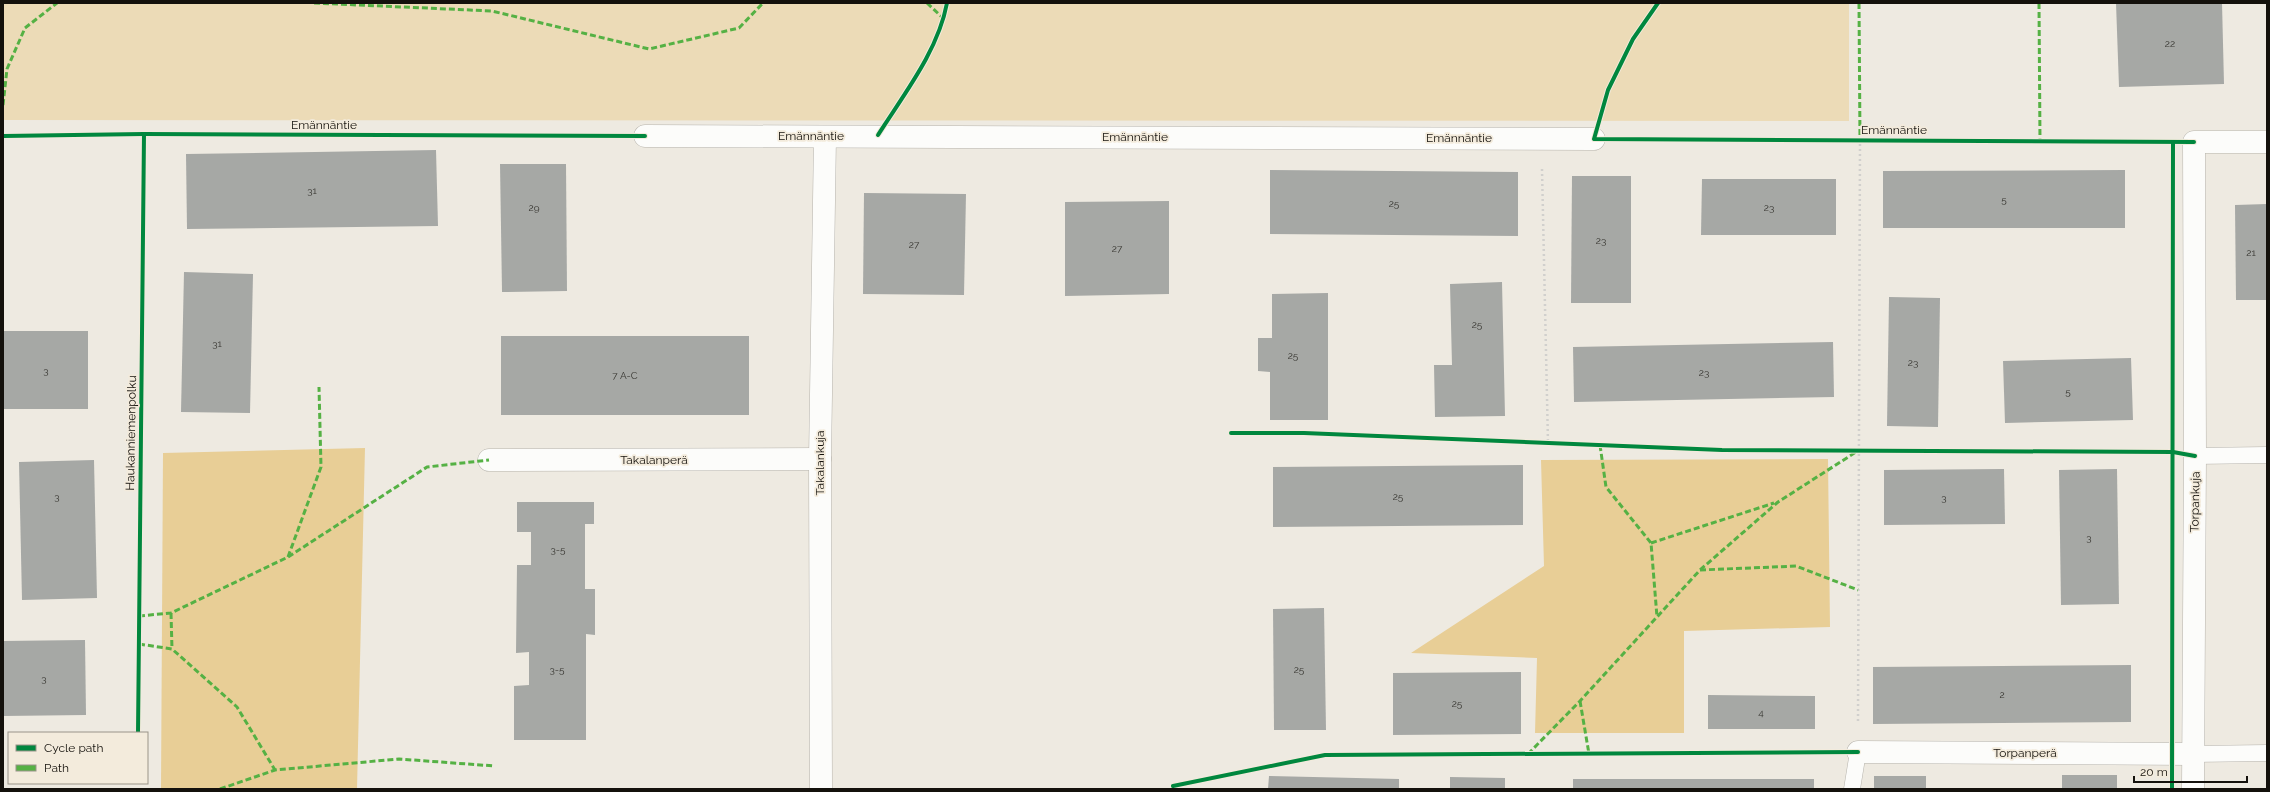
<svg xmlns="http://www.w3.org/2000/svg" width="2270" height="792" viewBox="0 0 2270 792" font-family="Raleway,sans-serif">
<rect width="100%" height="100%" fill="#eeeae1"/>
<path fill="#ecdbb7" d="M3,3H1849V121L3,120Z"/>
<g fill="#e8ce96">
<path d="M365,448L357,789H161L163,453Z"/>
<path d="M1828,459L1830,627L1684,631V733H1535L1537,658L1411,653L1544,566L1541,460Z"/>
</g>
<g fill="#a6a8a5">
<path d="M2116,3H2222L2224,84L2119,87Z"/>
<path d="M436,150L438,226L187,229L186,154Z"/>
<path d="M500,164H566L567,291L502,292Z"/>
<path d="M1270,170L1518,172V236L1270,234Z"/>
<path d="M2125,170V228H1883V171Z"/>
<path d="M1572,176H1631V303H1571Z"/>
<path d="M1702,179H1836V235H1701Z"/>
<path d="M864,193L966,194L964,295L863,294Z"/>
<path d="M1169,201V294L1065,296V202Z"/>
<path d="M2267,204V300H2236L2235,205Z"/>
<path d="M184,272L253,274L250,413L181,412Z"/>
<path d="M1502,282L1505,416L1435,417L1434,365H1452L1450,284Z"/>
<path d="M1328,293V420H1270V372L1258,371V338H1272V294Z"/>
<path d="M1889,297L1940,298L1938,427L1887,426Z"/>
<rect x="3" y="331" width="85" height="78"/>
<rect x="501" y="336" width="248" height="79"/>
<path d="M1833,342L1834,397L1574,402L1573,347Z"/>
<path d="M2131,358L2133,420L2005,423L2003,361Z"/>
<path d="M94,460L97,598L22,600L19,462Z"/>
<path d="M1523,465V525L1273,527V467Z"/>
<path d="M2004,469L2005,524L1884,525V470Z"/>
<path d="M2117,469L2119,604L2061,605L2059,470Z"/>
<path d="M517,502H594V524H585V589H595V635L586,634V740H514V686L529,685V652L516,653L517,565H531V532H517Z"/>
<path d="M1324,608L1326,730H1274L1273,609Z"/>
<path d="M85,640L86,715L3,716V641Z"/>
<path d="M2131,665V722L1873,724V667Z"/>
<path d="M1521,672V734L1393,735V673Z"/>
<path d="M1708,695L1815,696V729H1708Z"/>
<rect x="2062" y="775" width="55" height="14"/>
<path d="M1269,776L1399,779V789H1268Z"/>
<rect x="1874" y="776" width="52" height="13"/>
<path d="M1450,777L1505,778V789H1450Z"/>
<rect x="1573" y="779" width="241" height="10"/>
</g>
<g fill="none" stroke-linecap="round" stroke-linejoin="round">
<g stroke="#b6b3ac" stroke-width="17">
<g id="service">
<path d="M2195,456L2267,455"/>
<path d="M2192,754L2267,753"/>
<path d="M1852,789L1858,752"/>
</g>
</g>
<g stroke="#b6b3ac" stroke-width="23">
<g id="minor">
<path d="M645,136L1594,139"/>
<path d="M489,460L820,459"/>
<path d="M1858,752L2192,754"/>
<path d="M821,789L820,459L825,137"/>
<path d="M2193,789L2195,456L2194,142H2267"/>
</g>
</g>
<g stroke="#d1d0cd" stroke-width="2.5" stroke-dasharray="2 3" stroke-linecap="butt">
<path d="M1542,169L1548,443"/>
<path d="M1858,721L1860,140"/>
</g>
<use href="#service" stroke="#fcfcfa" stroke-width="16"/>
<use href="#minor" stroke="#fcfcfa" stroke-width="22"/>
<g stroke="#55b144" stroke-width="3" stroke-dasharray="6 3" stroke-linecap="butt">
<path d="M314,3L492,11L649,49L739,28L763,3"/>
<path d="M927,3L944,19"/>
<path d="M1859,3L1860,140"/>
<path d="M2039,3L2040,141"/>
<path d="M3,105L7,69L25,28L57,3"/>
<path d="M1600,445L1606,487L1651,543L1657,617"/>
<path d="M1651,543L1774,503"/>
<path d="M288,557L321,467L319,387"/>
<path d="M1700,570L1796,566L1858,590"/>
<path d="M171,613L172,649"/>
<path d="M139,616L171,613L288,557L427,467L489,460"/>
<path d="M139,644L172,649L237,707L275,770"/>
<path d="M1580,701L1589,754"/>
<path d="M1528,754L1580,701L1700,570L1778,502L1856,452"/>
<path d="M220,789L275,770L399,759L495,766"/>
</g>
<g stroke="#f3ebdc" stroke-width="6">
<g id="cycleway">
<path d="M1658,3L1633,39L1608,90L1594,139L2194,142"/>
<path d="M878,135C904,94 938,51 947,3"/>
<path d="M3,136L144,134L645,136"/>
<path d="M1231,433H1304L1722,450L2173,452L2195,456"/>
<path d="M138,733L144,134"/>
<path d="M1173,786L1325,755L1858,752"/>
<path d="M2172,789L2173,142"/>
</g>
</g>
<use href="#cycleway" stroke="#00873e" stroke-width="4"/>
</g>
<g text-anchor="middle" stroke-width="3.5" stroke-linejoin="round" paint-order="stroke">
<g font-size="10" fill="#383732">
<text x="2170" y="47">22</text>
<text x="312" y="194">31</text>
<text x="2004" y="203">5</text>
<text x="1394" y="207">25</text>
<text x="534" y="211">29</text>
<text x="1769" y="211">23</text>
<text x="1601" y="244">23</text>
<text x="914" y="248">27</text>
<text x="1117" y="252">27</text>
<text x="2251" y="256">21</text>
<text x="1477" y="328">25</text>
<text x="217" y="347">31</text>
<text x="1293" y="359">25</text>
<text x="1913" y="366">23</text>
<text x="46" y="374">3</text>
<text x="1704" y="376">23</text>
<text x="625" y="379">7 A-C</text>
<text x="2068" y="395">5</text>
<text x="57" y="500">3</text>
<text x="1398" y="500">25</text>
<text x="1944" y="501">3</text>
<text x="2089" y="541">3</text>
<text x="558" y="553">3-5</text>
<text x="557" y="673">3-5</text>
<text x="1299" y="673">25</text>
<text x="44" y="682">3</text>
<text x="2002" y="698">2</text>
<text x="1457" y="707">25</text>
<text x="1761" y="716">4</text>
</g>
<g font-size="12" fill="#14110c" stroke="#f3ebdc">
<text x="324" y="129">Emännäntie</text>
<text x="1894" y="134">Emännäntie</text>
<text x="811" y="140">Emännäntie</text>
<text x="1135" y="141">Emännäntie</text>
<text x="1459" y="142">Emännäntie</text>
<text transform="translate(131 433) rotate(-89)" y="4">Haukanniemenpolku</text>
<text x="654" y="464">Takalanperä</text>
<text transform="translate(820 463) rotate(-90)" y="4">Takalankuja</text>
<text transform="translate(2195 502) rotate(-89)" y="4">Torpankuja</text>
<text x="2025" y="757">Torpanperä</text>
</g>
</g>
<rect width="2270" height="792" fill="none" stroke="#14110c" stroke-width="8"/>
<rect x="8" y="732" width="140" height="52" fill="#f3ebdc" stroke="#9a9489"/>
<rect x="16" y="745" width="20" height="6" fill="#00873e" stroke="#9a9489"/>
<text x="44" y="752" font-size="12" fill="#14110c">Cycle path</text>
<rect x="16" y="765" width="20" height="6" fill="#55b144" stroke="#9a9489"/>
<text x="44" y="772" font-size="12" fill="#14110c">Path</text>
<path d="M2134 776v6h113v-6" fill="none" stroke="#14110c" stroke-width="2"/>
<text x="2140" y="776" font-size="12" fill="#14110c" stroke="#f3ebdc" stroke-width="3" paint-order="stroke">20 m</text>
</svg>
